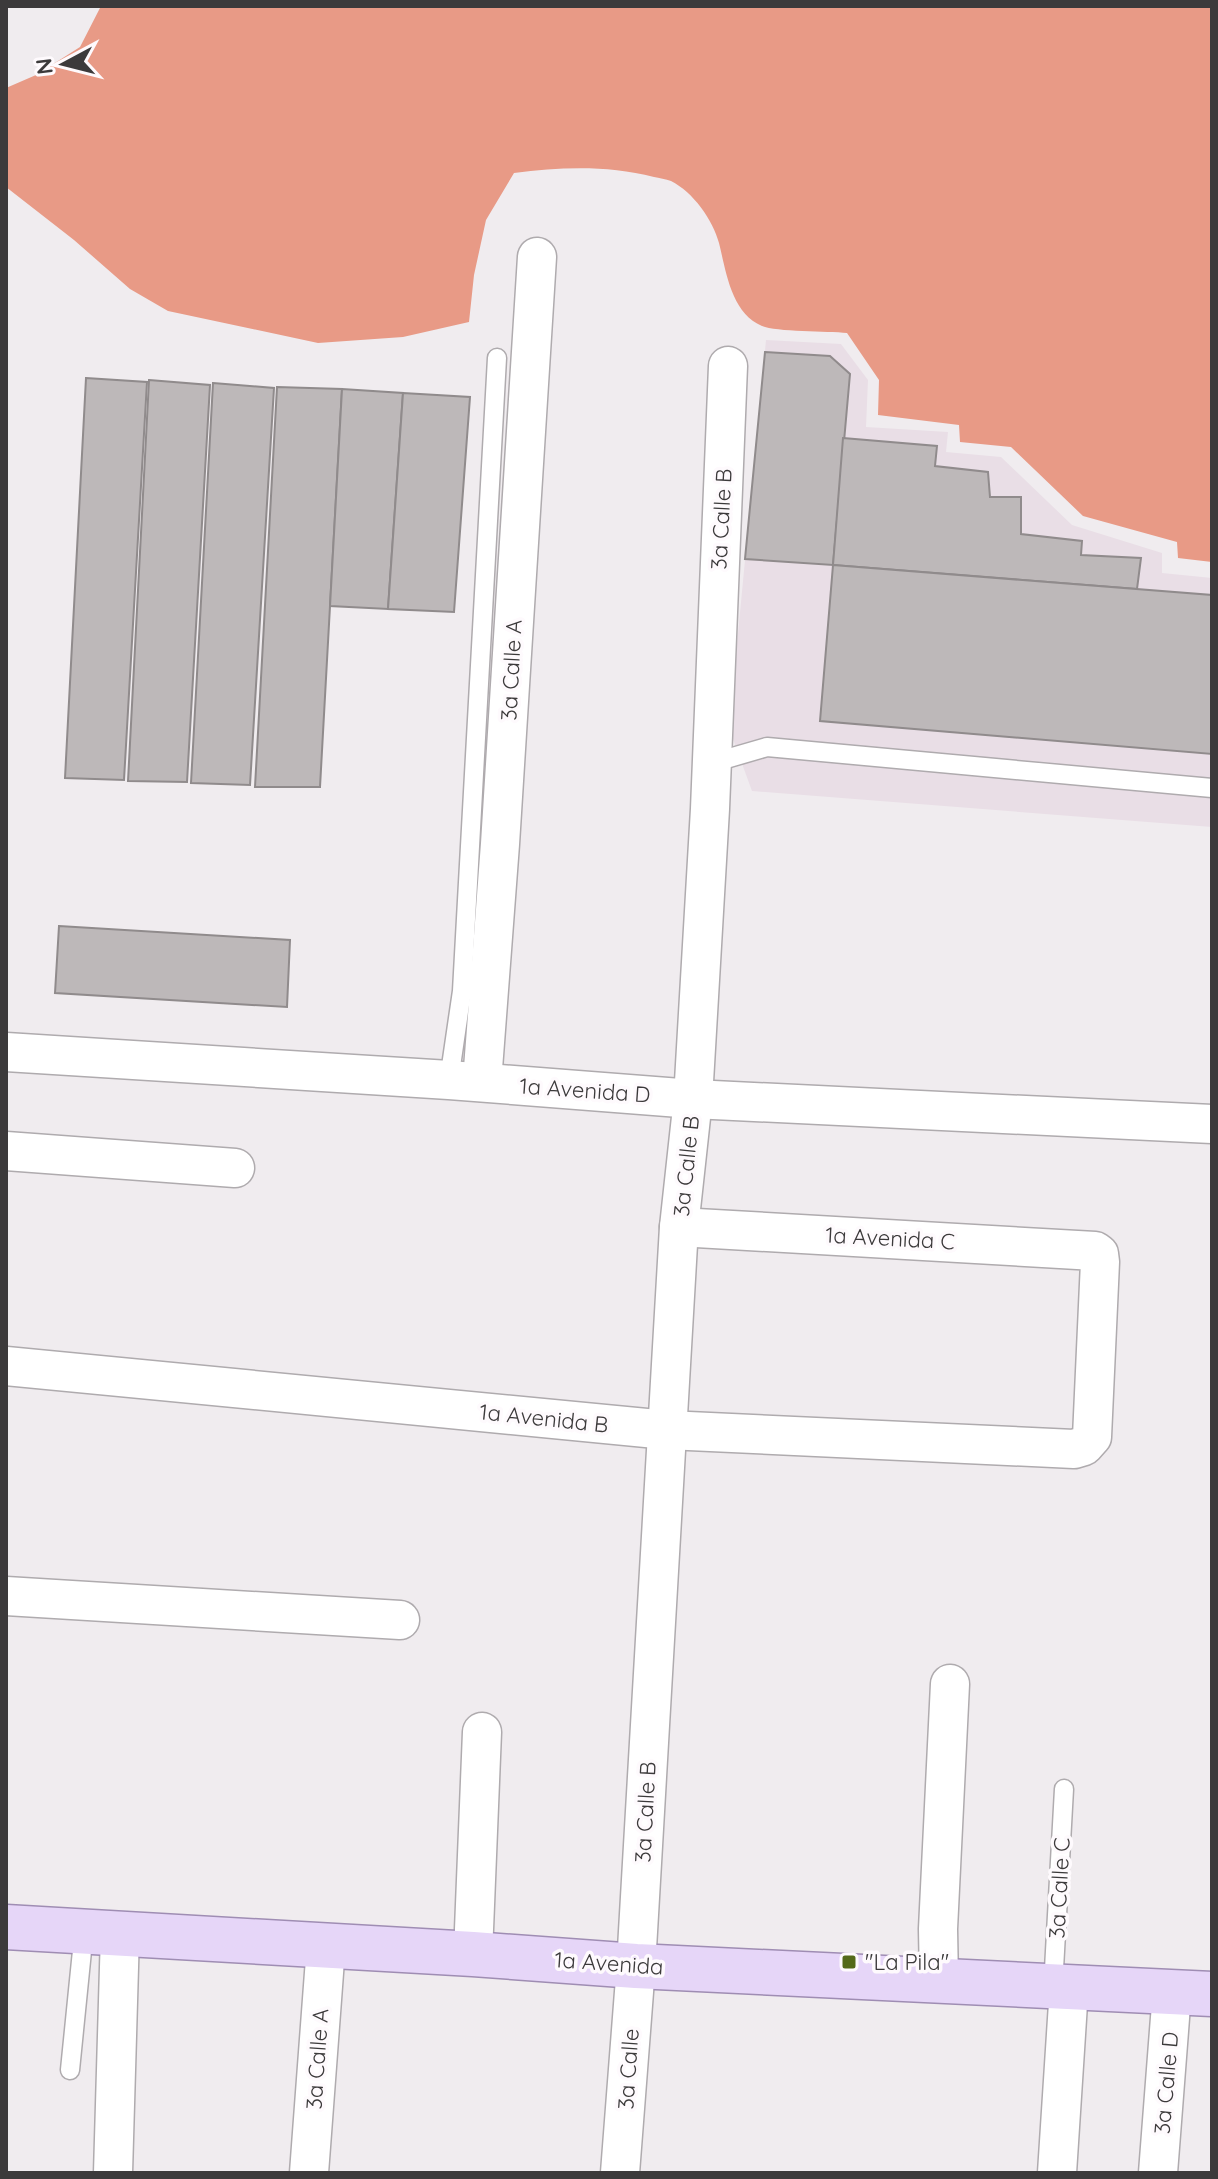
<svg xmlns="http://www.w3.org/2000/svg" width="1218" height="2179" viewBox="0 0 1218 2179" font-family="Quicksand,sans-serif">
<rect width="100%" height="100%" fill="#f0ecef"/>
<path fill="#e9dee6" d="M766,340L841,344L868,380L866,427L948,432L946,452L1001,457L1072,525L1162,553V573L1212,578V827L752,791L729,728Z"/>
<path fill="#e89a86" d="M101,6H1212V562L1178,558L1177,542L1083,516L1011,447L960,442L959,425L878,415L879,380L847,333C828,331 776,332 762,326C731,313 726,271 719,243C713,220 693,192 671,181C666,179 659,178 654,177C607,165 561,167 514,173L486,220L474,275L469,322L403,337L318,343L168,311L130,289L74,240L6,187V88L36,75L80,47Z"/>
<g fill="#bdb8b9" stroke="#908b8c" stroke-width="2">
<path d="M765,352L830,356L850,374L833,565L745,559Z"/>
<path d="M86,378L147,382L124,780L65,778Z"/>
<path d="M149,380L210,385L187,782L128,781Z"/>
<path d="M213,383L274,388L250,785L191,783Z"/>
<path d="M277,387L342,389L320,787H255Z"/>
<path d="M342,389L403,393L388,609L330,606Z"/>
<path d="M403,393L470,397L454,612L388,609Z"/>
<path d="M843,438L937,446L935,466L988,472L990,497H1021V534L1082,541L1081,555L1141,558L1137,589L833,565Z"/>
<path d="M833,565L1212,595V754L820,721Z"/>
<path d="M59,926L290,940L287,1007L55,993Z"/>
</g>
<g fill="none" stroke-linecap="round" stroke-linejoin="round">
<g stroke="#afabae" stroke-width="21">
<g id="service">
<path d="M712,763L767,747L1212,788"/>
<path d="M449,1080L462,991L497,358"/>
<path d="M1053,1987L1064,1789"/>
<path d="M70,2070L84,1931"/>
</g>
</g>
<g stroke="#afabae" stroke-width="41">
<g id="minor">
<path d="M6,1052L449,1080L693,1099L1212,1124"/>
<path d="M482,1082L500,844L537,257"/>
<path d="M6,1151L235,1168"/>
<path d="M6,1366L667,1430L1074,1449L1084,1446L1092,1437L1100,1262L1099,1254L1095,1251L679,1227"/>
<path d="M6,1596L400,1620"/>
<path d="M473,1954L482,1732"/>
<path d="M939,1982L938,1929L950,1684"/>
<path d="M113,2173L120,1933"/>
<path d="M309,2173L326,1946"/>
<path d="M620,2173L636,1966L679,1227L693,1099L710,809L728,366"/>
<path d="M1057,2173L1069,1988"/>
<path d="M1158,2173L1172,1992"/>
</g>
</g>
<g stroke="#9f8db3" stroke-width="47">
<path id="primary" d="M6,1927L473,1954L636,1966L1212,1994"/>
</g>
<use href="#service" stroke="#fff" stroke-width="18"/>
<use href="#minor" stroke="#fff" stroke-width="38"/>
<use href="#primary" stroke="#e6d6f8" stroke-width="44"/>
</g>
<rect fill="#546a19" stroke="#fefafd" stroke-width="3" x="841" y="1954" width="16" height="16" rx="4"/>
<g text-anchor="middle" stroke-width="7" stroke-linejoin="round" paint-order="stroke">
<g font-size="22" fill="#3c3a3b" stroke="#fefafd">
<text transform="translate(721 519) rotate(-87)" y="8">3a Calle B</text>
<text transform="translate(511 670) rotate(-87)" y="8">3a Calle A</text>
<text transform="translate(585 1090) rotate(4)" y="8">1a Avenida D</text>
<text transform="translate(686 1166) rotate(-84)" y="8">3a Calle B</text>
<text transform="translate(890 1238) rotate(3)" y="8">1a Avenida C</text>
<text transform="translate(544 1418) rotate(6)" y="8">1a Avenida B</text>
<text transform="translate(645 1812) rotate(-87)" y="8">3a Calle B</text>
<text transform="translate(1059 1888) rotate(-87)" y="8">3a Calle C</text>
<text transform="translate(609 1963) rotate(4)" y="8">1a Avenida</text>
<text transform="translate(317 2059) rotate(-86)" y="8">3a Calle A</text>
<text transform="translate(628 2069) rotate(-86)" y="8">3a Calle</text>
<text transform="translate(1166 2083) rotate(-85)" y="8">3a Calle D</text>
</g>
<g font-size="22" fill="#3c3a3b" stroke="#fefafd" text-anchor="start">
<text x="865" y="1970">"La Pila"</text>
</g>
</g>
<rect width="1218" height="2179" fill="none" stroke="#3c3a3b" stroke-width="16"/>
<g transform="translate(64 64) rotate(263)" stroke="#fefafd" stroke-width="6" paint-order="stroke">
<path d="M0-6L14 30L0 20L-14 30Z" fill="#3c3a3b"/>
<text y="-12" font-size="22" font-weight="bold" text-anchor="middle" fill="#3c3a3b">N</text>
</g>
</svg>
